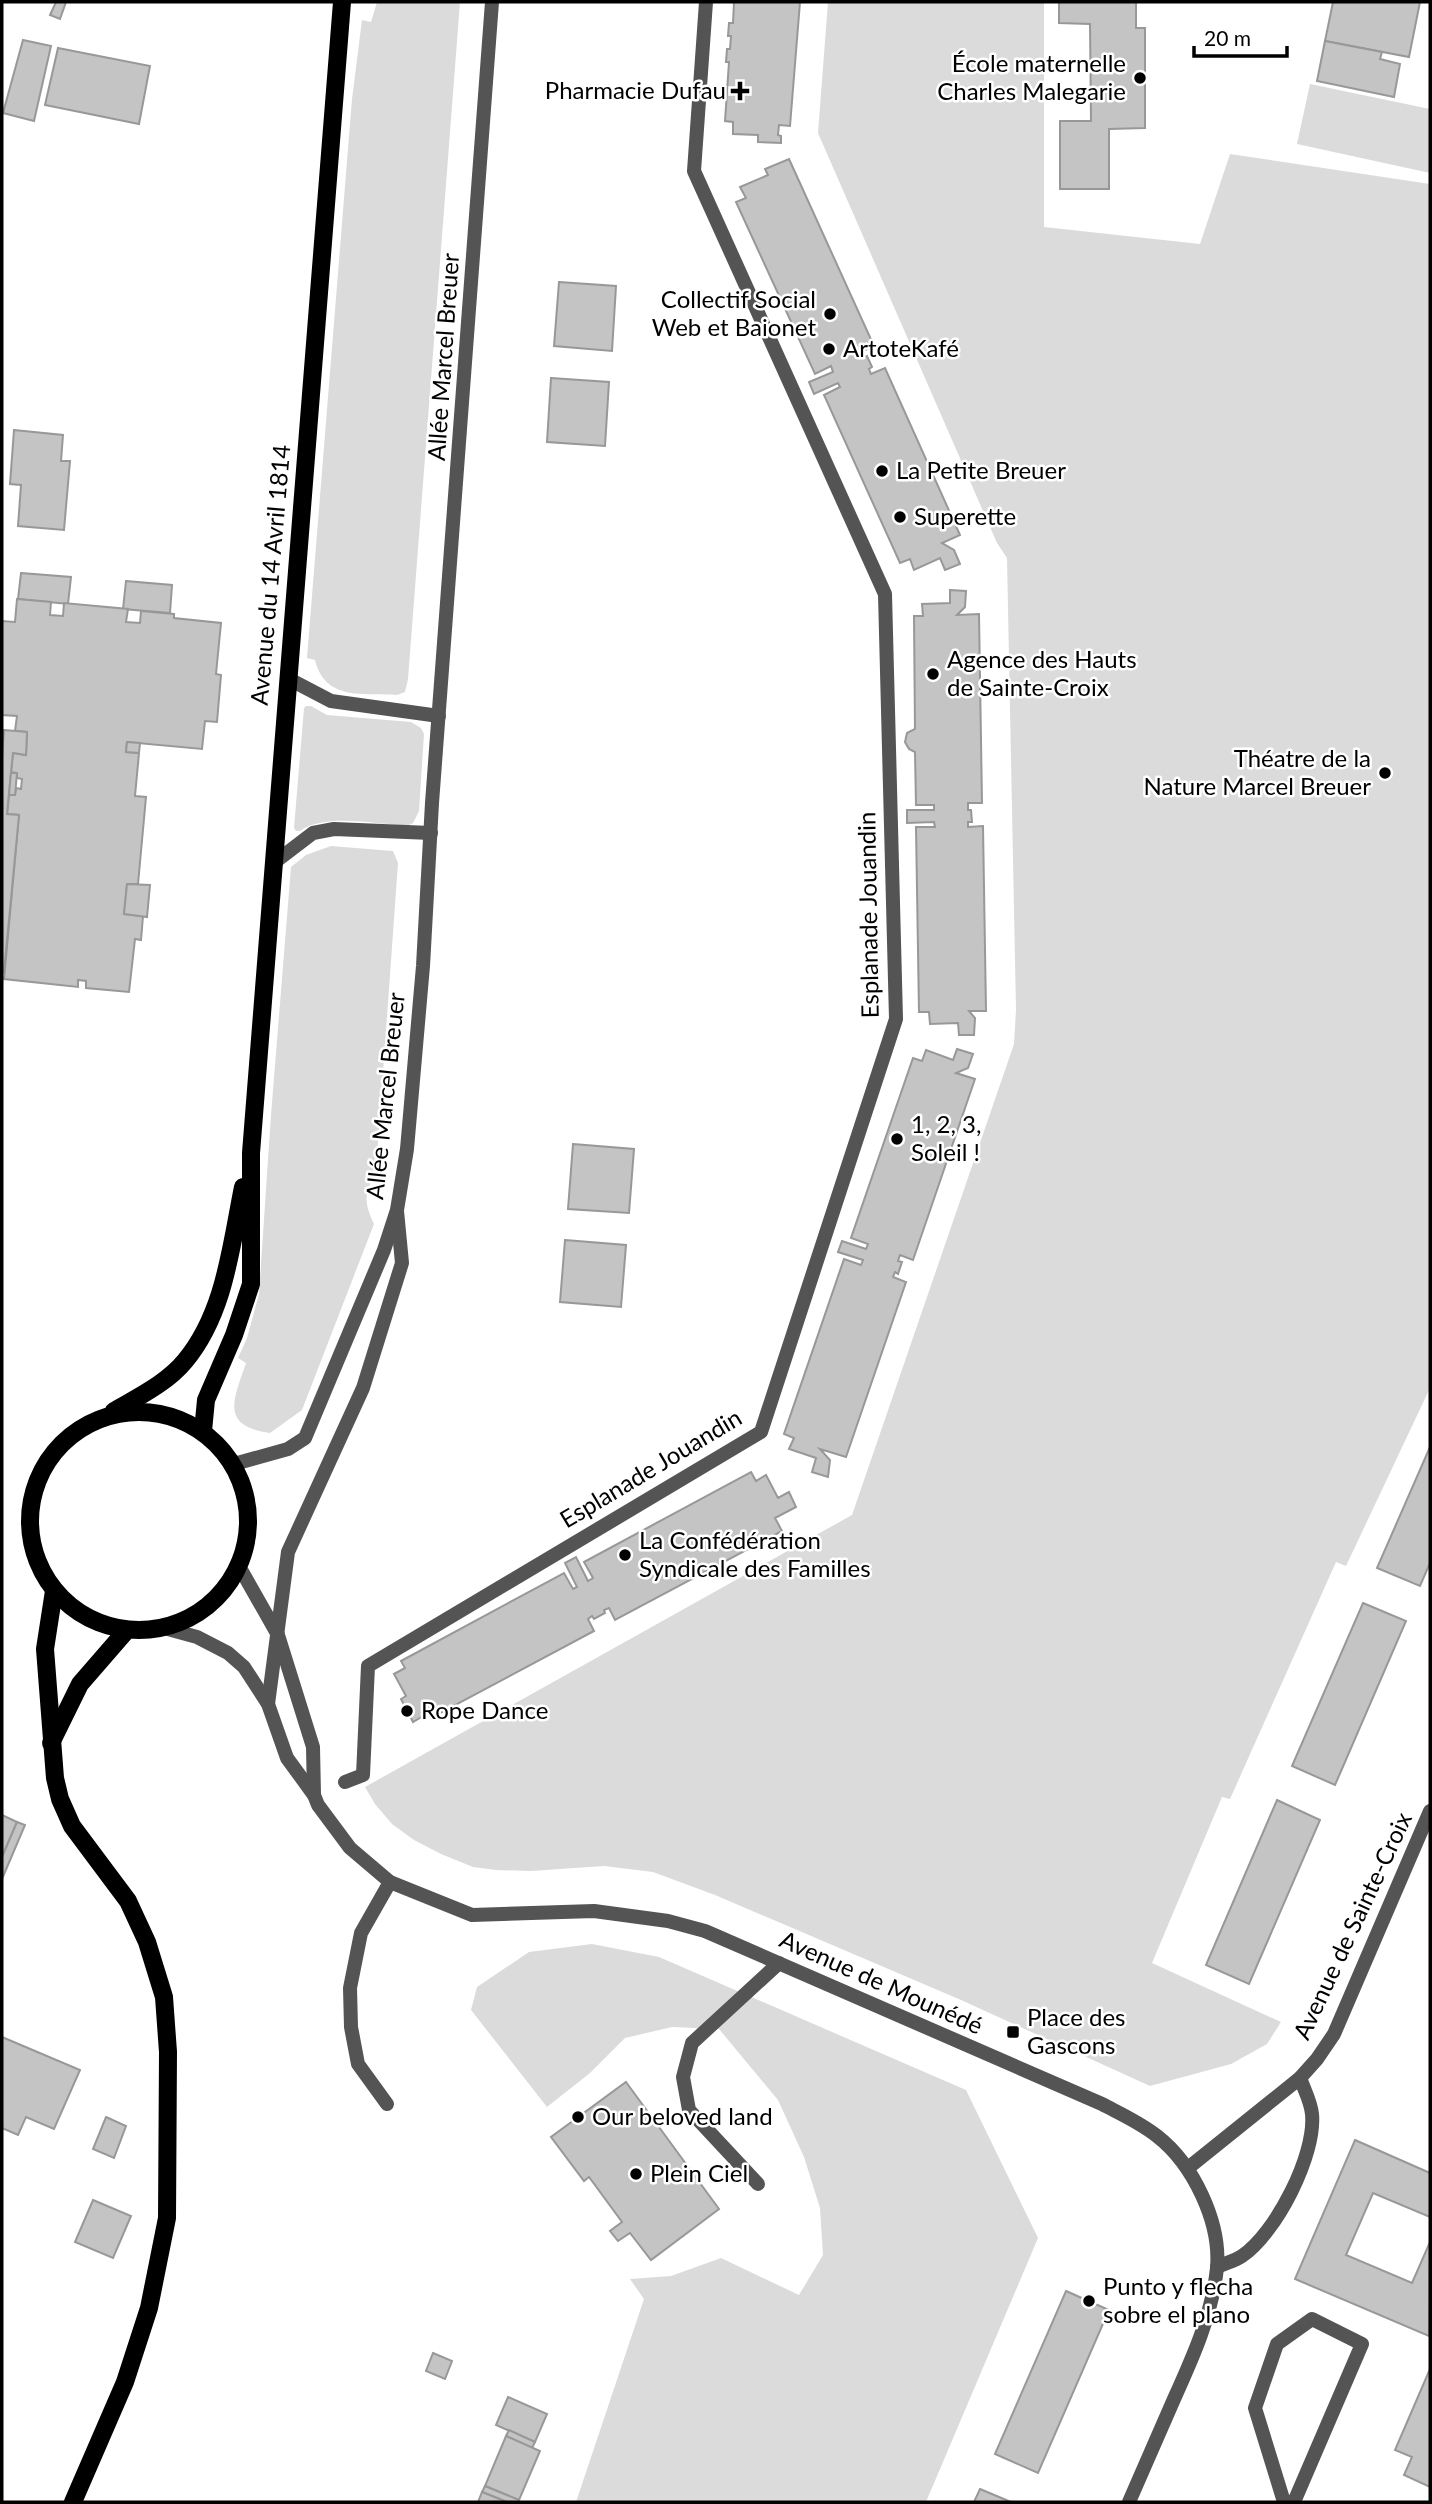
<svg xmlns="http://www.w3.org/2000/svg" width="1432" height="2504" viewBox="0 0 1432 2504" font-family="Lato,sans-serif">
<rect width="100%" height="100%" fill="#fff"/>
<g fill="#dbdbdb">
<path d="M377,2H460L408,679L405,692L397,695C363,693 325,701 315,660L307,658L352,99L362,20L371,22Z"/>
<path d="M828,2H1044V227L1200,244L1230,154L1430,184V1388L1346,1566L1336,1562L1230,1799L1222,1797L1152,1963L1281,2022L1267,2044L1231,2064L1150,2086L961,2000L715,1895L653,1872L604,1866L531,1871L496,1870L473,1867L441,1854L414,1840L392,1824L375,1804L365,1787L852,1515L1014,1044L1016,1010L1007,558L997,543L818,133Z"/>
<path d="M1310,84L1430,109V173L1297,144Z"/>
<path d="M306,706H311L327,715L411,722L421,728L424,734L419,811L413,823L407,826C377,824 325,813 300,831H296L294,828L304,708Z"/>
<path d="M331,846L393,851L398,863L376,1171C365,1193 363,1201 374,1224L302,1410L270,1433C219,1426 234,1399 246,1363L238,1358L247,1338L259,1294L271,1115L291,867L306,855Z"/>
<path d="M592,1944L659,1957L966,2090L1038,2238L926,2502H576L644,2299L630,2279L671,2276L721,2258L799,2295L823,2255L820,2208L804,2157L778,2100L719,2029L672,2027L625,2038L590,2073L547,2107L471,2010L477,1987L529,1952Z"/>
</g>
<g fill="#c4c4c4" stroke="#989898" stroke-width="2">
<path d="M56,2H66L60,19L50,15Z"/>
<path d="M734,2H800L790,126L779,125L778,135L781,136V143L758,142V135L733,134V122L725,121L729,62H726L727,49H730L731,36H728L729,23H733Z"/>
<path d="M1059,2H1136V28H1145V128L1109,129V189H1060V121H1091L1090,24L1059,23Z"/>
<path d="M1333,2H1420L1409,57L1325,41Z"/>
<path d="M23,40L51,46L34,121L3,113Z"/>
<path d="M1325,41L1382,52L1380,59L1400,64L1394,97L1317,81Z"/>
<path d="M58,48L150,66L139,124L45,105Z"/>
<path d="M789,159L874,346L861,352L864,357L867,356L872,367L869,369L871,374L885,368L960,535L942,543L954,550L960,564L945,570L940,558L914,570L910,559L900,563L824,395L840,387L838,383L814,394L809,382L833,372L831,366L815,374L736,202L746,198L740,187L768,175L765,169Z"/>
<path d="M559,282L616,286L612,351L554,346Z"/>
<path d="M551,378L609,382L605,446L547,442Z"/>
<path d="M14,430L63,435L61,461H70L64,530L18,526L21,485L10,484Z"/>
<path d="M21,573L71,577L68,604L18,599Z"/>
<path d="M126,581L172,585L170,613L123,609Z"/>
<path d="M950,590L966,591L965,607L957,615L979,614L982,803H968V810H971L972,822H968V827L983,826L986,1011H969L975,1018L974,1035H959L958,1023L930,1024L929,1012H919L916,827H935L934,822L907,823V810H934V805H916L915,752L909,749L905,742L907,733L915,729L914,616H923L922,604L950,603Z"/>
<path d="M17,599L51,602L50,615L63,616L64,603L128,609L126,622L140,623L141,611L174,614V618L221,623L216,674L221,675L217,722L205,721L202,749L127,742L126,752L139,753L135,796L146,797L138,884H127L124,914L143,916L141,940L135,939L129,992L86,988V981L78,980V987L4,979L19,815L7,814L9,795H15L16,788L21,789L22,779L17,778V773L11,772L13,753L26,755L27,732L15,731L17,716L2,715V621L15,622Z"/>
<path d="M4,730L27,732L26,755L13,753L11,772L7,814L19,815L4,972H2V757Z"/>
<path d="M127,742L140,743L139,753L126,752Z"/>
<path d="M11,773H17L15,795H9Z"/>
<path d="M127,884L150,885L147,917L124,914Z"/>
<path d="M957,1049L973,1054L968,1068L956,1073L975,1079L913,1260L900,1255L898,1261L902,1262L898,1274L895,1272L893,1277L906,1282L846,1457L820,1449L830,1460L828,1477L812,1472L816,1458L789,1449L794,1438L784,1434L844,1259L861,1265L863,1260L838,1252L842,1241L866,1249L868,1244L851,1238L913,1058L922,1061L926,1050L953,1060Z"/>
<path d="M573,1144L634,1149L629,1213L568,1209Z"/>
<path d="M565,1240L626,1245L621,1307L560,1302Z"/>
<path d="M1430,1447V1563L1420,1586L1377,1568Z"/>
<path d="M751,1472L756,1481L766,1475L778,1498L789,1492L796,1507L775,1518L782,1531L615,1620L609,1608L604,1610L605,1613L594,1619L592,1616L588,1619L594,1631L431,1718L428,1713L413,1722L401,1699L406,1696L394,1674L405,1668L401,1661L564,1573L573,1589L577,1587L565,1563L576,1557L588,1581L593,1578L584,1562Z"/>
<path d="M1363,1603L1406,1621L1335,1785L1292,1766Z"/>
<path d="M1277,1800L1320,1820L1249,1984L1206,1965Z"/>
<path d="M2,1815L17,1822L3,1855H2Z"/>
<path d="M17,1822L25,1825L2,1879V1857Z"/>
<path d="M2,2037L80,2070L54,2129L26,2117L18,2135L2,2128Z"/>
<path d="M626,2082L719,2209L651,2260L630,2233L618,2241L610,2231L622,2222L589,2177L584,2181L551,2137Z"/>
<path d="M106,2117L126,2126L114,2158L93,2149Z"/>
<path d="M1355,2140L1430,2173V2217L1373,2193L1346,2255L1412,2283L1430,2242L1429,2336L1295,2279Z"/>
<path d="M93,2200L131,2216L113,2258L75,2242Z"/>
<path d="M1066,2291L1109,2310L1038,2473L995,2454Z"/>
<path d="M433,2353L452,2361L445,2379L426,2371Z"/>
<path d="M1430,2369V2487L1404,2475L1412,2457L1395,2450Z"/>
<path d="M508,2397L547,2414L535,2442L496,2425Z"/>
<path d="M509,2430L535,2442L532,2448L506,2436Z"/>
<path d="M506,2436L540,2451L519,2500L485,2486Z"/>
<path d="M485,2486L519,2500L518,2502H507L482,2492Z"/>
<path d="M980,2489L1011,2502H974Z"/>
<path d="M482,2492L507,2502H478Z"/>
</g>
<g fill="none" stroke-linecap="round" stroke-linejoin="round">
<g stroke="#545454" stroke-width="14">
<path d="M268,1704L288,1552L363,1388L402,1263L397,1211"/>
<path d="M387,2104L358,2064L351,2027L350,1988L361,1933L390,1882"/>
<path d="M1217,2267C1225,2263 1235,2261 1242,2256C1276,2233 1316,2155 1312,2114C1311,2102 1304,2089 1300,2078"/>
<path d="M1284,2502L1255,2408L1277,2344L1312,2319L1362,2344L1294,2502"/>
</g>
<g stroke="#545454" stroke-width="14">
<path d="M345,1782L363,1775L368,1666L761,1432L896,1019L885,594L694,171L706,2"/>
<path d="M758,2184L689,2110L683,2077L692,2043L779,1963"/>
</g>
<g stroke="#545454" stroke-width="14">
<path d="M287,678L331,701L439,716"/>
<path d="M275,862L313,833L334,829L431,833"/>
<path d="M234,1464L288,1449L305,1438L384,1250L397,1210L407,1149L423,966L432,803L492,2"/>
<path d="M240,1568L278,1635L313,1747L314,1795"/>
<path d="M164,1628L197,1637L228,1653L244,1667L268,1704L287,1758L314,1795L318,1805L350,1848L390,1882L472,1915L594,1911L668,1921L705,1931L1102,2104C1121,2114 1141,2123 1157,2136C1193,2164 1221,2222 1217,2268C1212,2315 1193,2357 1174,2399C1159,2434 1144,2468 1129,2502"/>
<path d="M1188,2168L1300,2078L1317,2059L1334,2034L1430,1811"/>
</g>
<g stroke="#000" stroke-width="18">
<path d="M114,1411C138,1397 167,1383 185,1361C225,1313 231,1246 243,1187"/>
<circle cx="139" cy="1521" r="109"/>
<path d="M203,1431L206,1400L234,1335L251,1284V1153L342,2"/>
<path d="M54,1591L45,1649L55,1778L60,1799L72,1826L128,1901L147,1942L164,1997L168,2052L167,2218L149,2308L125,2382L73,2502"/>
<path d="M51,1743L80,1684L126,1631"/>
</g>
</g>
<g fill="#000" stroke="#fff" stroke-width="2.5">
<circle cx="1140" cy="78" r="7"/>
<path d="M736.5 80.5h7v7h7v7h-7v7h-7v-7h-7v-7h7z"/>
<circle cx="830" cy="314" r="7"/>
<circle cx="829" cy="349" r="7"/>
<circle cx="882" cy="471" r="7"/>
<circle cx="900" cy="517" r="7"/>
<circle cx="933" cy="674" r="7"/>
<circle cx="1385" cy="773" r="7"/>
<circle cx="897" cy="1139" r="7"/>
<circle cx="625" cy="1555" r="7"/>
<circle cx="407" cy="1711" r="7"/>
<rect x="1006" y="2025" width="14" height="14" rx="3.5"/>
<circle cx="578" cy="2117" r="7"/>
<circle cx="636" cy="2174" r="7"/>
<circle cx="1089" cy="2301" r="7"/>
</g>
<g text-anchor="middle" stroke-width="5" stroke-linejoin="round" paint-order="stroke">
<g font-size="24" fill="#000" stroke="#fff" text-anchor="start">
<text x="1126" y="72" text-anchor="end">École maternelle<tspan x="1126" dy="28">Charles Malegarie</tspan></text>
<text x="726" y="99" text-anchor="end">Pharmacie Dufau</text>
<text x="816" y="308" text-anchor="end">Collectif Social<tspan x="816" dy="28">Web et Baionet</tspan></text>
<text x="843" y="357">ArtoteKafé</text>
<text x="896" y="479">La Petite Breuer</text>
<text x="914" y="525">Superette</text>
<text x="947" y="668">Agence des Hauts<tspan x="947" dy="28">de Sainte-Croix</tspan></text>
<text x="1371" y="767" text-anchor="end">Théatre de la<tspan x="1371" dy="28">Nature Marcel Breuer</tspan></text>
<text x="911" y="1133">1, 2, 3,<tspan x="911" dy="28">Soleil !</tspan></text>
<text x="639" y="1549">La Confédération<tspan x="639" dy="28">Syndicale des Familles</tspan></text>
<text x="421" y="1719">Rope Dance</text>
<text x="1027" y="2026">Place des<tspan x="1027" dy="28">Gascons</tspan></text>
<text x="592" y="2125">Our beloved land</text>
<text x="650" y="2182">Plein Ciel</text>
<text x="1103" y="2295">Punto y flecha<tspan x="1103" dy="28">sobre el plano</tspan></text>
</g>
<g font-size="24" fill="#000" stroke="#fff">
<text transform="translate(444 357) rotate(-86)" y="8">Allée Marcel Breuer</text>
<text transform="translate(271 575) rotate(-85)" y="8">Avenue du 14 Avril 1814</text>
<text transform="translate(869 915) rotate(-91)" y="8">Esplanade Jouandin</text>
<text transform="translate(386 1096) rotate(-84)" y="8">Allée Marcel Breuer</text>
<text transform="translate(651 1469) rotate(-31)" y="8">Esplanade Jouandin</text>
<text transform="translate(1353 1926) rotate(-65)" y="8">Avenue de Sainte-Croix</text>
<text transform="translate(881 1983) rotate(24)" y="8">Avenue de Mounédé</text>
</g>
</g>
<rect width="1432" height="2504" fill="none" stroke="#000000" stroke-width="7"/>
<path d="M1194 46v10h93v-10" fill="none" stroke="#000000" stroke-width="3.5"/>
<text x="1204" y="46" font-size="21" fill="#000000" stroke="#ffffff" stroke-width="5" paint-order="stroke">20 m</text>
</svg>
